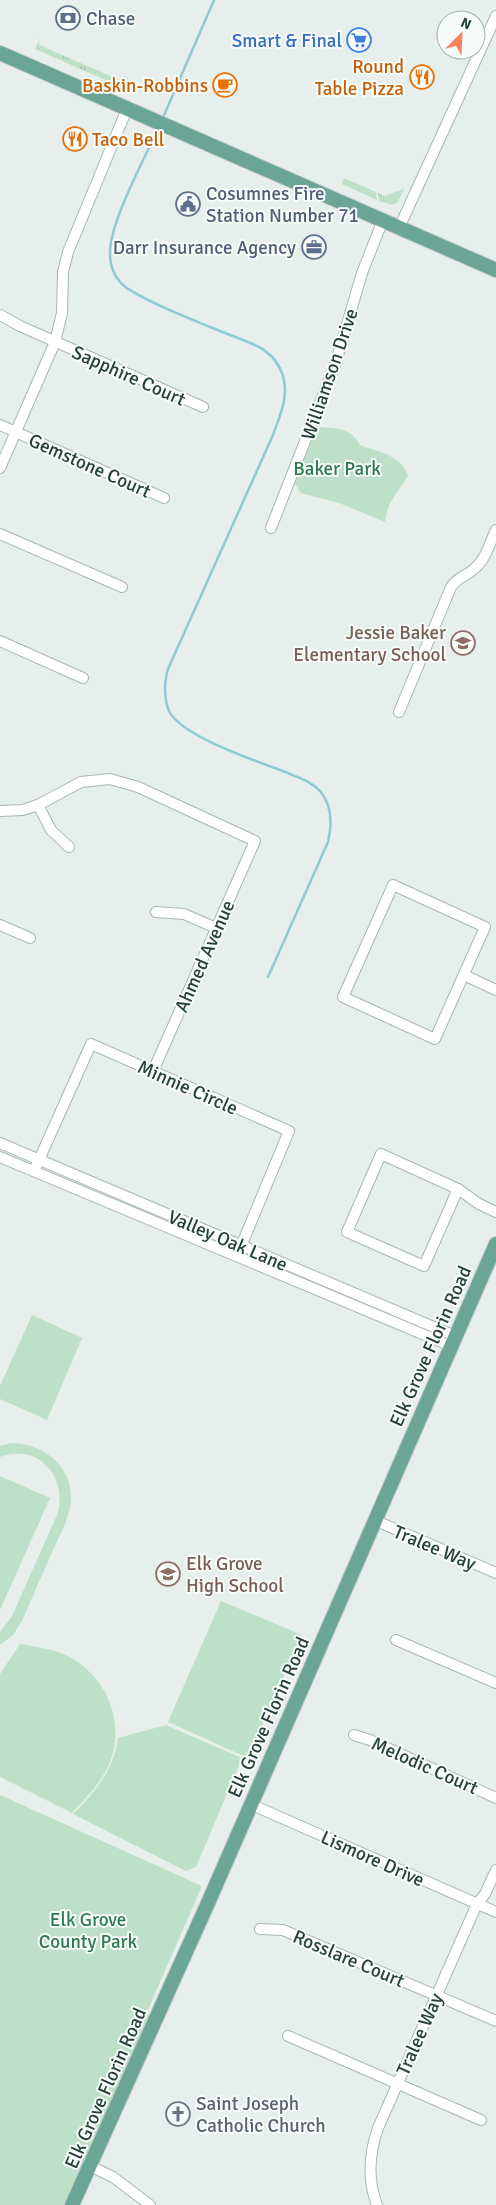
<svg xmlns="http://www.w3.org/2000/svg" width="496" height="2205" viewBox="0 0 496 2205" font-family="Signika,sans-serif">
<defs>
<pattern id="grass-tufts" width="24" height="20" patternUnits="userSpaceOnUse" patternTransform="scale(1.25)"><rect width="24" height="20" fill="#bfe0c8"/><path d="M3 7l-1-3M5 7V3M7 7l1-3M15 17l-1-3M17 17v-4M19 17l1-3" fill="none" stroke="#a4c1ad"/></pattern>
</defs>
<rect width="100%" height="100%" fill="#e6efeb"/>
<g fill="url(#grass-tufts)">
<path d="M40,38L39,45L122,81L124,76L126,77L128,85L126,89L35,49Z"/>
<path d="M344,178L376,192L377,200L342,184Z"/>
<path d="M404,189L398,202L393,205L379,201L378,193L384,196Z"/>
</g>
<g fill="#bfe0c8">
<path d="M317,427C337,429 350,426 360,445C379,452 401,455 408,476C398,492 387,502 385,522L339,503L301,493L295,484Z"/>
<path d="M32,1315L82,1338L47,1420L0,1399V1386Z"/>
<path d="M11,1443C47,1443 79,1472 69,1511C66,1524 59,1537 53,1550C43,1573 32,1597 22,1621L13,1635L0,1645V1632L12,1616L57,1515C69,1478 38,1442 0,1457V1446Z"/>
<path d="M0,1476L50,1498L0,1610Z"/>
<path d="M221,1601L302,1635L248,1758L168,1722Z"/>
<path d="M20,1644C36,1647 53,1649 68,1656C106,1676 127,1723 109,1764C101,1783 86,1798 72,1813L0,1777V1674Z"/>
<path d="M166,1725L242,1758L196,1867L186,1871L73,1814C95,1792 114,1770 118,1738Z"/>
<path d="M0,1795L202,1886L146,2014L151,2016L67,2205H0Z"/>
</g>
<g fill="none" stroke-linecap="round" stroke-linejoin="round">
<g stroke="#8ec9d4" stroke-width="2.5">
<path d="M162,120L214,0"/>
<path d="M159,127C145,158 109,223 110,254C110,264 113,274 120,282C132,297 203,324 225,333C249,343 274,347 283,376C289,397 280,415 273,435L168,669C164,681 164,699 169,711C181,736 256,761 283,771C296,777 310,780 320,791C332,805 332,825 328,842L268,977"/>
</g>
<g stroke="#a8b8b2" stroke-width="12">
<g id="minor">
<path d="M399,228L496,16"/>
<path d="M0,315L20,326L203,407"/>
<path d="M0,425L164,498"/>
<path d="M0,468L55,342L62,313L63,272L68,252L127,109"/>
<path d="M271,528L336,362L362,273L383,220"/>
<path d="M0,534L122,587"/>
<path d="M0,641L83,678"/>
<path d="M399,712L451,587C457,577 467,576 475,568C486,559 490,542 496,530"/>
<path d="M38,805L51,830L69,847"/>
<path d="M0,811L23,810L38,805L81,782L110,779L138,787L255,841L153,1071"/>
<path d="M393,885L485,927L435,1039L343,997Z"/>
<path d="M156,912L184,914L216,928"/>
<path d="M0,925L30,938"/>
<path d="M464,975L496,990"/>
<path d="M0,1143L455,1336"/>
<path d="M381,1154L458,1189L424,1266L347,1232Z"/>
<path d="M0,1157L451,1346"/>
<path d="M34,1171L91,1044L289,1131L237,1256"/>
<path d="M458,1189L479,1204L496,1212"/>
<path d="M374,1520L496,1573"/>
<path d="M396,1640L496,1683"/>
<path d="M354,1735L370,1740L496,1798"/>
<path d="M250,1804L496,1912"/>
<path d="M260,1929L283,1930L496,2021"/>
<path d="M288,2036L481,2120"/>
<path d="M90,2166L113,2177L150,2205"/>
<path d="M377,2205C367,2179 369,2154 378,2128L477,1904L485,1894L496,1870"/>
</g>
</g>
<g stroke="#c2cac8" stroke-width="16">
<g id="major">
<path d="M0,53L496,270"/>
<path d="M72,2205L208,1903L496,1244"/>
</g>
</g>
<use href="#minor" stroke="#fff" stroke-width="10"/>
<use href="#major" stroke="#6aa596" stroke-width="14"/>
</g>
<defs>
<g id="bank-ring" transform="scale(1.25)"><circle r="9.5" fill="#f7fbf9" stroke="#5c6f8a" stroke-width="1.5"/><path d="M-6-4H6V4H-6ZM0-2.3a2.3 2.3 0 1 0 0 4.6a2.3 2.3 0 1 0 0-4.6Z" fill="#5c6f8a"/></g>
<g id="supermarket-ring" transform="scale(1.25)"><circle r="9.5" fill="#f7fbf9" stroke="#3f7fe0" stroke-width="1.5"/><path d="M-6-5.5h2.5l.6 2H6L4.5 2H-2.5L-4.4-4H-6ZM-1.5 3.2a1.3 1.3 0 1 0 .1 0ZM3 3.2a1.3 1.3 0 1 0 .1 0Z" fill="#3f7fe0"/></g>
<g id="restaurant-ring" transform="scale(1.25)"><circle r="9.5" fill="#f7fbf9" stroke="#e8710a" stroke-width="1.5"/><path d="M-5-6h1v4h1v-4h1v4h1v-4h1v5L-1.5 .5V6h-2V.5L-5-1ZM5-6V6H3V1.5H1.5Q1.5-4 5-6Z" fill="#e8710a"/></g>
<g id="cafe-ring" transform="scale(1.25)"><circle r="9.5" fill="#f7fbf9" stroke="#e8710a" stroke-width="1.5"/><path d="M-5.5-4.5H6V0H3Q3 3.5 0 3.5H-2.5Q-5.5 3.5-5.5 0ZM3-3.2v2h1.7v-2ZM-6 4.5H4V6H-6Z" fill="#e8710a"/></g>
<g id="civic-ring" transform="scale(1.25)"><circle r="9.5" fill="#f7fbf9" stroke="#5c6f8a" stroke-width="1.5"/><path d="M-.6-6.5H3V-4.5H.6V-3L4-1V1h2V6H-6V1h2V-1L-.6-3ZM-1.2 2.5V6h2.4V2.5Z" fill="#5c6f8a"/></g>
<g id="office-ring" transform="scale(1.25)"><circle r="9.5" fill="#f7fbf9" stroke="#5c6f8a" stroke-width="1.5"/><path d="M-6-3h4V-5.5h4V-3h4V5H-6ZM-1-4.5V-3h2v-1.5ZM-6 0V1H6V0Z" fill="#5c6f8a"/></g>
<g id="school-ring" transform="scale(1.25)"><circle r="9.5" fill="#f7fbf9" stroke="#8d6e63" stroke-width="1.5"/><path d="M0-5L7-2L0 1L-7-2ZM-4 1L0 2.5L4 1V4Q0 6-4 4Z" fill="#8d6e63"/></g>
<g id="church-ring" transform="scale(1.25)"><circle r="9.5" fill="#f7fbf9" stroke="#6b7280" stroke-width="1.5"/><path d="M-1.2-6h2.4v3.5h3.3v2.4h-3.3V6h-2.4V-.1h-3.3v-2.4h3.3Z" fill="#6b7280"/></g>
</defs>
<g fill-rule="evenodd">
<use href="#bank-ring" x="68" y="18"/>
<use href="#supermarket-ring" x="359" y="40"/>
<use href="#restaurant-ring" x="422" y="77"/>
<use href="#cafe-ring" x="225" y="85"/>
<use href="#restaurant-ring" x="75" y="139"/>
<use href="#civic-ring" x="188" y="204"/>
<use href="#office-ring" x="314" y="247"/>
<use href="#school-ring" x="463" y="643"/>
<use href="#school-ring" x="168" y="1574"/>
<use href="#church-ring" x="178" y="2114"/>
</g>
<g text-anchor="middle" stroke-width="4" stroke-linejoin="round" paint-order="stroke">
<g font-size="19" fill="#4e5e75" stroke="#f7fbf9" text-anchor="start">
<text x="86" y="25">Chase</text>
<text x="206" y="200">Cosumnes Fire<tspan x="206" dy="22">Station Number 71</tspan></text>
<text x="296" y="254" text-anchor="end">Darr Insurance Agency</text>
</g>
<g font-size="19" fill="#366cbe" stroke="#f7fbf9" text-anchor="end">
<text x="342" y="47">Smart &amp; Final</text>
</g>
<g font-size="19" fill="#c56008" stroke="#f7fbf9" text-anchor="end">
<text x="404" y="73">Round<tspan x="404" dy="22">Table Pizza</tspan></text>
<text x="208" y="92">Baskin-Robbins</text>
<text x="92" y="146" text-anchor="start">Taco Bell</text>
</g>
<g font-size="19" fill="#24423a" stroke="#f7fbf9">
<text transform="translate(329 374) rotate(-71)" y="7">Williamson Drive</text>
<text transform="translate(129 375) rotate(24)" y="7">Sapphire Court</text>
<text transform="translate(90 465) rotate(24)" y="7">Gemstone Court</text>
<text transform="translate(204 956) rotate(-66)" y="7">Ahmed Avenue</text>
<text transform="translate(188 1087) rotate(24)" y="7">Minnie Circle</text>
<text transform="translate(228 1240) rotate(23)" y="7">Valley Oak Lane</text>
<text transform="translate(430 1346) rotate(-66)" y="7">Elk Grove Florin Road</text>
<text transform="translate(435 1547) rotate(23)" y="7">Tralee Way</text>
<text transform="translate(268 1717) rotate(-66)" y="7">Elk Grove Florin Road</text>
<text transform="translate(425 1765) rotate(24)" y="7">Melodic Court</text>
<text transform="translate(373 1858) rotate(24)" y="7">Lismore Drive</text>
<text transform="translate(349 1958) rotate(23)" y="7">Rosslare Court</text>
<text transform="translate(419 2034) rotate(-66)" y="7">Tralee Way</text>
<text transform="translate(105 2088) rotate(-66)" y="7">Elk Grove Florin Road</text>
</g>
<g font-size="19" fill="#2d7a4b" stroke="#f7fbf9">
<text x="337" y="475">Baker Park</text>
<text x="88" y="1926">Elk Grove<tspan x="88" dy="22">County Park</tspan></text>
</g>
<g font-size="19" fill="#785e54" stroke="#f7fbf9" text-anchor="end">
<text x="446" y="639">Jessie Baker<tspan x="446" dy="22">Elementary School</tspan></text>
<text x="186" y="1570" text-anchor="start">Elk Grove<tspan x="186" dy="22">High School</tspan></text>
</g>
<g font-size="19" fill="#5b616d" stroke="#f7fbf9" text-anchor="start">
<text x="196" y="2110">Saint Joseph<tspan x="196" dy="22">Catholic Church</tspan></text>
</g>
</g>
<g transform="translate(461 35) rotate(24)"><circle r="24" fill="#f7fbf9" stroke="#a3b1ad"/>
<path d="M0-4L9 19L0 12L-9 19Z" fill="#f4845f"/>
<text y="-8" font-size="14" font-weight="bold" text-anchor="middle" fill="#24423a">N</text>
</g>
</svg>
